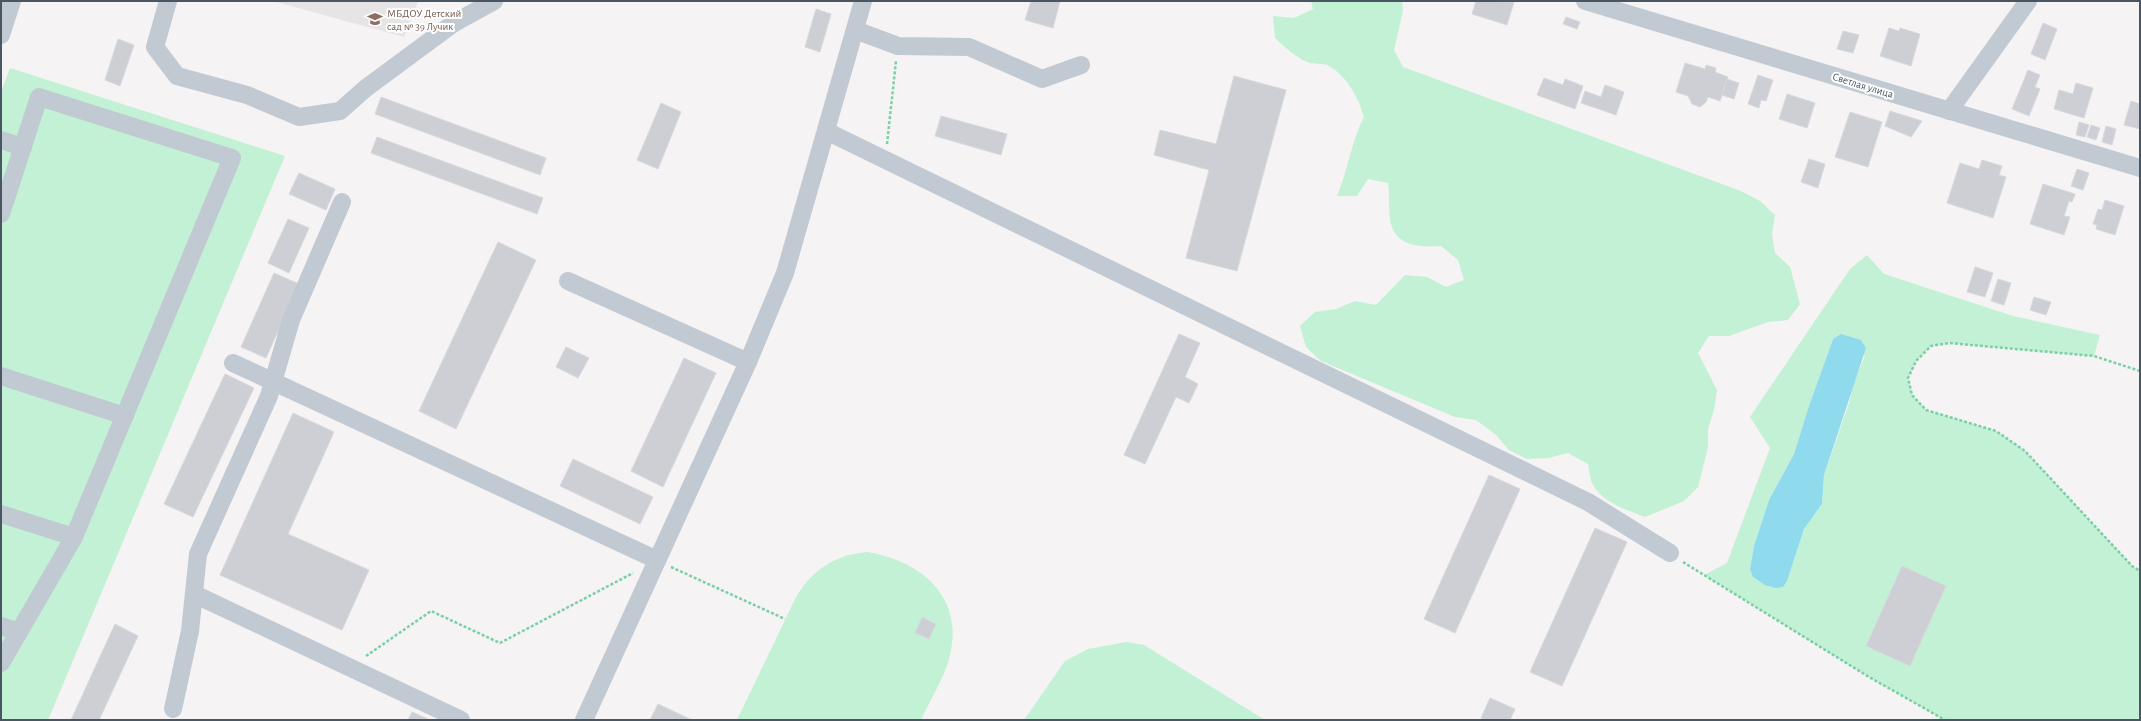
<svg xmlns="http://www.w3.org/2000/svg" width="2141" height="721" viewBox="0 0 2141 721" font-family="'Alegreya Sans',sans-serif">
<rect width="100%" height="100%" fill="#f5f3f3"/>
<path fill="#e6e4e5" d="M273,1H418L404,37Z"/>
<g fill="#c3f1d5" fill-rule="evenodd">
<path d="M1311,1H1402L1403,11L1394,50L1403,67L1741,191L1760,201L1775,215L1772,234L1775,253L1790,267L1800,304L1788,320L1768,322L1729,336H1709L1698,353L1717,390L1714,410L1708,429V447L1698,487L1684,501L1645,517C1627,510 1601,502 1592,483C1590,478 1589,470 1588,464L1568,453L1548,458L1527,459L1509,450L1495,434L1476,420L1455,417L1321,361L1306,347L1300,326L1315,312L1336,309L1355,301L1376,305L1405,275L1427,277L1446,287L1464,280L1458,260L1441,246C1422,247 1398,248 1391,224C1388,213 1390,195 1388,183L1368,179L1357,196H1337C1348,170 1351,142 1364,117C1358,98 1349,79 1331,67C1326,63 1317,64 1310,63C1296,58 1286,48 1275,38L1273,16L1294,18L1313,9Z"/>
<path d="M10,68L285,156L48,720H1V92Z"/>
<path d="M1867,255L1884,274L2013,316L2100,335L2094,356L1949,343L1931,346L1916,361L1908,378L1912,395L1926,410L1996,431L2025,451L2132,566L2140,571V718L2131,720H1945L1869,677L1704,575L1727,563L1770,448L1750,417L1850,269ZM1833,339L1865,356L1854,381L1849,403L1824,475L1822,504L1804,529L1787,581L1750,569L1754,546L1769,500L1794,454L1809,406Z"/>
<path d="M867,552C918,560 962,594 951,650C947,674 931,698 921,720H737L796,597C813,569 835,555 867,552Z"/>
<path d="M1126,642L1144,645L1265,720H1024L1065,661L1088,649Z"/>
</g>
<path fill="#90daee" d="M1841,334L1861,340L1866,348L1824,475L1822,504L1804,529L1787,581L1783,587L1776,588L1765,585L1753,577L1750,569L1754,546L1769,500L1794,454L1809,406L1833,339Z"/>
<g fill="#cdcfd5" stroke="#d7d9de">
<path d="M1031,1H1060L1053,28L1025,20Z"/>
<path d="M1476,1L1514,2L1507,25L1472,14Z"/>
<path d="M816,9L831,14L820,52L805,47Z"/>
<path d="M1566,17L1580,22L1577,29L1563,24Z"/>
<path d="M2043,23L2057,29L2045,60L2031,54Z"/>
<path d="M1889,28L1899,31L1900,28L1920,34L1911,66L1880,56Z"/>
<path d="M1843,31L1859,35L1853,53L1837,49Z"/>
<path d="M118,39L134,45L120,86L105,80Z"/>
<path d="M1685,63L1705,69L1706,65L1716,68L1715,72L1728,77L1720,101L1708,97L1706,102L1700,107L1692,104L1688,96L1676,92Z"/>
<path d="M2028,70L2040,75L2035,87L2040,89L2029,116L2012,109Z"/>
<path d="M1758,75L1773,80L1766,101L1761,100L1759,108L1748,104Z"/>
<path d="M1234,76L1286,90L1237,271L1186,258L1209,170L1154,155L1160,130L1216,144Z"/>
<path d="M1544,78L1563,85L1565,79L1583,86L1575,109L1537,95Z"/>
<path d="M1727,79L1739,83L1734,99L1722,95Z"/>
<path d="M2076,83L2093,88L2084,118L2054,109L2059,90L2073,94Z"/>
<path d="M1605,85L1624,92L1616,115L1581,103L1585,91L1601,97Z"/>
<path d="M1787,94L1815,103L1807,128L1779,119Z"/>
<path d="M381,97L546,158L540,175L375,114Z"/>
<path d="M2131,101L2140,104V129L2124,125Z"/>
<path d="M661,103L681,112L658,169L637,160Z"/>
<path d="M1890,111L1922,121L1911,137L1885,126Z"/>
<path d="M1850,112L1882,122L1868,167L1835,157Z"/>
<path d="M941,116L1007,134L1001,155L935,136Z"/>
<path d="M2079,122L2089,125L2085,137L2076,135Z"/>
<path d="M2091,125L2100,128L2096,140L2087,137Z"/>
<path d="M2106,126L2116,129L2112,145L2102,142Z"/>
<path d="M377,137L543,198L537,214L371,153Z"/>
<path d="M1809,159L1825,164L1818,188L1801,182Z"/>
<path d="M1982,160L2002,166L1999,175L2006,177L1993,218L1947,203L1960,163L1979,169Z"/>
<path d="M2077,169L2089,173L2083,190L2071,186Z"/>
<path d="M299,173L335,189L326,210L289,194Z"/>
<path d="M2043,184L2075,194L2072,202L2069,201L2064,216L2070,217L2064,235L2030,224Z"/>
<path d="M2105,200L2124,206L2115,235L2096,229L2097,225L2093,224L2098,209L2102,210Z"/>
<path d="M288,219L309,228L289,273L268,263Z"/>
<path d="M498,242L536,260L456,429L419,411Z"/>
<path d="M1975,267L1993,273L1985,297L1967,292Z"/>
<path d="M274,273L299,284L266,358L241,347Z"/>
<path d="M1998,279L2011,283L2004,305L1991,301Z"/>
<path d="M2034,297L2051,302L2046,315L2030,310Z"/>
<path d="M1179,334L1200,343L1185,377L1198,384L1189,403L1176,397L1145,464L1124,455Z"/>
<path d="M566,347L589,358L578,378L556,367Z"/>
<path d="M684,358L716,373L663,487L631,471Z"/>
<path d="M225,374L254,388L193,517L164,504Z"/>
<path d="M293,413L334,432L288,534L369,570L342,630L220,575Z"/>
<path d="M573,459L653,497L640,524L560,486Z"/>
<path d="M1489,475L1520,489L1455,633L1424,619Z"/>
<path d="M1595,528L1627,542L1562,686L1530,672Z"/>
<path d="M1902,566L1946,586L1910,666L1866,646Z"/>
<path d="M922,617L936,624L929,639L915,633Z"/>
<path d="M115,624L138,636L99,720H71Z"/>
<path d="M1490,698L1515,709L1510,720H1485L1481,718Z"/>
<path d="M658,704L692,720H650Z"/>
<path d="M412,712L430,720H408Z"/>
</g>
<g fill="none" stroke-linecap="round" stroke-linejoin="round">
<g stroke="#7ad0a6" stroke-width="2.5" stroke-dasharray="3 2" stroke-linecap="butt">
<path d="M887,144L896,61"/>
<path d="M2140,371L2094,356L1949,343L1931,346L1916,361L1908,378L1912,395L1926,410L1996,431L2025,451L2132,566L2140,571"/>
<path d="M1683,562L1869,677L1945,720"/>
<path d="M671,567L785,619"/>
<path d="M366,656L431,611L500,643L633,573"/>
</g>
<g stroke="#c1cad2" stroke-width="18">
<path d="M168,1L155,47L177,76L247,95L299,117L340,111L366,88L454,23L494,1"/>
<path d="M1585,1L2140,168"/>
<path d="M855,30L898,46L969,47L1042,79L1081,65"/>
<path d="M1,35L12,1"/>
<path d="M1949,111L2028,1"/>
<path d="M826,131L1588,502L1670,553"/>
<path d="M1,140L23,147"/>
<path d="M1,214L39,97L232,158L74,537L1,663"/>
<path d="M568,281L748,362"/>
<path d="M233,363L657,560"/>
<path d="M1,376L125,416"/>
<path d="M1,514L74,537"/>
<path d="M194,594L461,720"/>
<path d="M1,626L19,632"/>
<path d="M173,709L190,631L198,554L269,396L291,320L342,202"/>
<path d="M584,720L748,362L785,273L863,1"/>
</g>
</g>
<defs>
<g id="school-bare" transform="scale(1.2)"><path d="M0-5L7-2L0 1L-7-2ZM-4 1L0 2.5L4 1V4Q0 6-4 4Z" fill="#8d6e63" stroke="#fff" stroke-width="2.5" paint-order="stroke"/></g>
</defs>
<g fill-rule="evenodd">
<use href="#school-bare" x="375" y="19"/>
</g>
<g text-anchor="middle" stroke-width="4" stroke-linejoin="round" paint-order="stroke">
<g font-size="11" fill="#785e54" stroke="#fff" text-anchor="start">
<text x="387" y="17">МБДОУ Детский<tspan x="387" dy="13">сад № 39 Лучик</tspan></text>
</g>
<g font-size="11" fill="#4a5661" stroke="#fff">
<text transform="translate(1863 85) rotate(17)" y="4">Светлая улица</text>
</g>
</g>
<rect width="2141" height="721" fill="none" stroke="#4a5661" stroke-width="4"/>
</svg>
